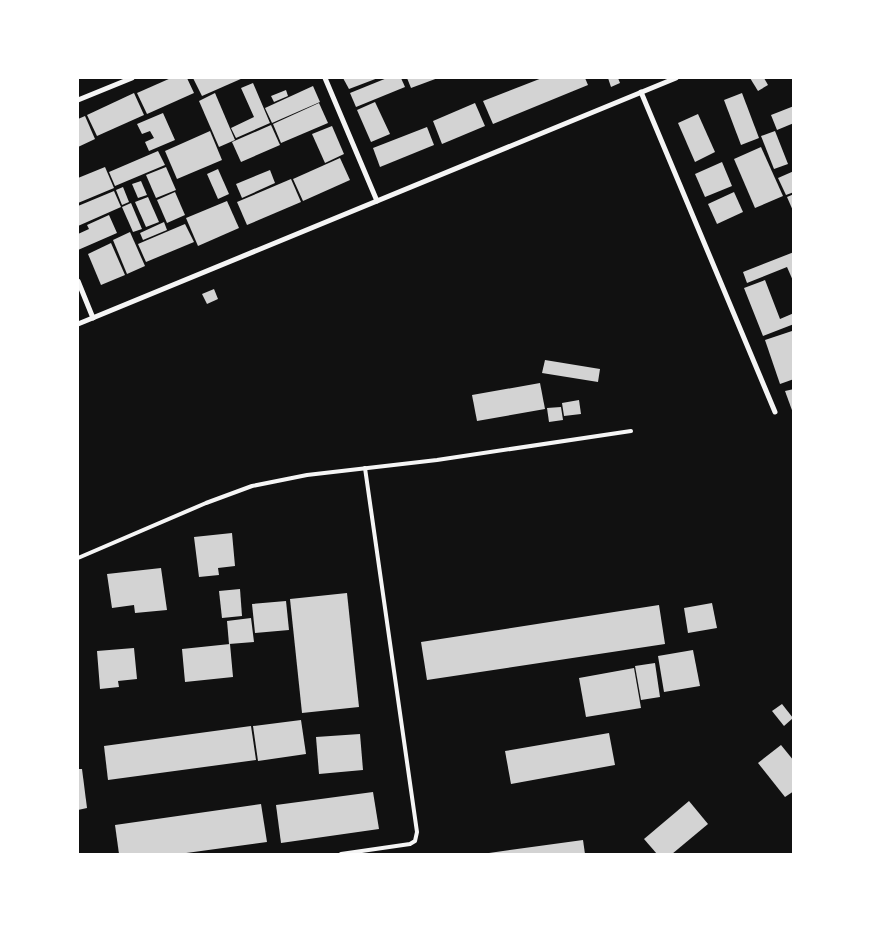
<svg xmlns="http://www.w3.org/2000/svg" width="871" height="932" viewBox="0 0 871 932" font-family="Jost,sans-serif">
<rect width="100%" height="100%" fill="#111"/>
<g fill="#d3d3d3">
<path d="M171,78H187L194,93L147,114L137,93Z"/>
<path d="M193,78H243L202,96Z"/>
<path d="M343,78H378L349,89Z"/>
<path d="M387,78H401L405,87L356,107L350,93Z"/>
<path d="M407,78H438L411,88Z"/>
<path d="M542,78H585L588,85L493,124L483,101Z"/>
<path d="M608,78H618L620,83L611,87Z"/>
<path d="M750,78H764L768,85L758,91Z"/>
<path d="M253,83L270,123L236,138L231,128L254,117L241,88Z"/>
<path d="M313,86L320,102L272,123L265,108Z"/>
<path d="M286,90L288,96L274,102L271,96Z"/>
<path d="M134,93L144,115L97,136L87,115Z"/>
<path d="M215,93L235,140L219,147L199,101Z"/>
<path d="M742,93L759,138L741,145L724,100Z"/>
<path d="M375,102L390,134L371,142L357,110Z"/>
<path d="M319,103L328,123L281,143L273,124Z"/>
<path d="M475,103L485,126L442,144L433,121Z"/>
<path d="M794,106V123L777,130L771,115Z"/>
<path d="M163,113L175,140L149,151L145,142L154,138L150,131L142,134L137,124Z"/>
<path d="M698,114L715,152L695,162L678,123Z"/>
<path d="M85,116L95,139L78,147V119Z"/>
<path d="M271,125L280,145L241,162L232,142Z"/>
<path d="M332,126L344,154L325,163L312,134Z"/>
<path d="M427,127L434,145L380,167L373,148Z"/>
<path d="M210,131L222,160L177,179L165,151Z"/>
<path d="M775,131L788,164L774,169L761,136Z"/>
<path d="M761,147L783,196L755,208L734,159Z"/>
<path d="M158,151L165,165L115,186L109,172Z"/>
<path d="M340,158L350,180L303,201L293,179Z"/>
<path d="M722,162L732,186L705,197L695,174Z"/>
<path d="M105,167L114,188L78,203V178Z"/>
<path d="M166,167L176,190L156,198L146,175Z"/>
<path d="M218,169L229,194L218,199L207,174Z"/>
<path d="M270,170L275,183L242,198L236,184Z"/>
<path d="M794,171V192L786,195L778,178Z"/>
<path d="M291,179L301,202L247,225L237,202Z"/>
<path d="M141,181L147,195L138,198L132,184Z"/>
<path d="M123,187L129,202L122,205L116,190Z"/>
<path d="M114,191L121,207L78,226V206Z"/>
<path d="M175,192L185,215L167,223L157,200Z"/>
<path d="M734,192L743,212L717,224L708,204Z"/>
<path d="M794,194V213L787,197Z"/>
<path d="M148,197L159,222L146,227L135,202Z"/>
<path d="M227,201L239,228L198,246L186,218Z"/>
<path d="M131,203L142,229L133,232L122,207Z"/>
<path d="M109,215L117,233L78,250V234L89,229L87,225Z"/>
<path d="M164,222L167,230L143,240L140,233Z"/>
<path d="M185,224L194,242L146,262L138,244Z"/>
<path d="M130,232L145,266L127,274L113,240Z"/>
<path d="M111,243L125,275L101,285L88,254Z"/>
<path d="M794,252V283L787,267L747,283L743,272Z"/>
<path d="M765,280L780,319L794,313V324L763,336L744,288Z"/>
<path d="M214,289L218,299L207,304L202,294Z"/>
<path d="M792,331L794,379L780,384L765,340Z"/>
<path d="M545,360L600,369L598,382L542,373Z"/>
<path d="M540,383L545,409L477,421L472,395Z"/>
<path d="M794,389V413H793L785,391Z"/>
<path d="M579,400L581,414L564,416L562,403Z"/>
<path d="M561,407L563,420L549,422L547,408Z"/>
<path d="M232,533L235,566L218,568L219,575L199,577L194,537Z"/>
<path d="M161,568L167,610L135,613L134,605L112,608L107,574Z"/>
<path d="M240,589L242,616L222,618L219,591Z"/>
<path d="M347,593L359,707L302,713L290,599Z"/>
<path d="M286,601L289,630L255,633L252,604Z"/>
<path d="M712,603L717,628L688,633L684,608Z"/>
<path d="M659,605L665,644L427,680L421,642Z"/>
<path d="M251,618L254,642L229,644L227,621Z"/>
<path d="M230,644L233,677L185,682L182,649Z"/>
<path d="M134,648L137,679L118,681L119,687L100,689L97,651Z"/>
<path d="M693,650L700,686L664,692L658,656Z"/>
<path d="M655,663L660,697L641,700L635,666Z"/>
<path d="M634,668L641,708L586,717L579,678Z"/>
<path d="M782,704L793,718L784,726L772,711Z"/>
<path d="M301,720L306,754L258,761L253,726Z"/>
<path d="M251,726L256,760L108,780L104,746Z"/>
<path d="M609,733L615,765L511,784L505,751Z"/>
<path d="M360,734L363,770L319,774L316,737Z"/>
<path d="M781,745L794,761V791L785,797L758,763Z"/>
<path d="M78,769H82L87,808L78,810Z"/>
<path d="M373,792L379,829L281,843L276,805Z"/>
<path d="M689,801L708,824L672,854H657L644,839Z"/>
<path d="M261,804L267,842L179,854H119L115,825Z"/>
<path d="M583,840L585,854H489V853Z"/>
</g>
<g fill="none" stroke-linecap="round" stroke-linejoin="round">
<g stroke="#f5f5f5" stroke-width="4">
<path d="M78,558L206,503L252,486L307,475L437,460L631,431"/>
<path d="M341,854L410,844L415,841L417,832L365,468"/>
</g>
<g stroke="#f5f5f5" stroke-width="5">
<path d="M325,78L377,201"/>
<path d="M641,92L775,412"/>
<path d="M78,100L132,78"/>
<path d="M78,281L93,318"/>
<path d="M78,324L676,78"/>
</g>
</g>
<rect width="871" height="932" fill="none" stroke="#ffffff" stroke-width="158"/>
</svg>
